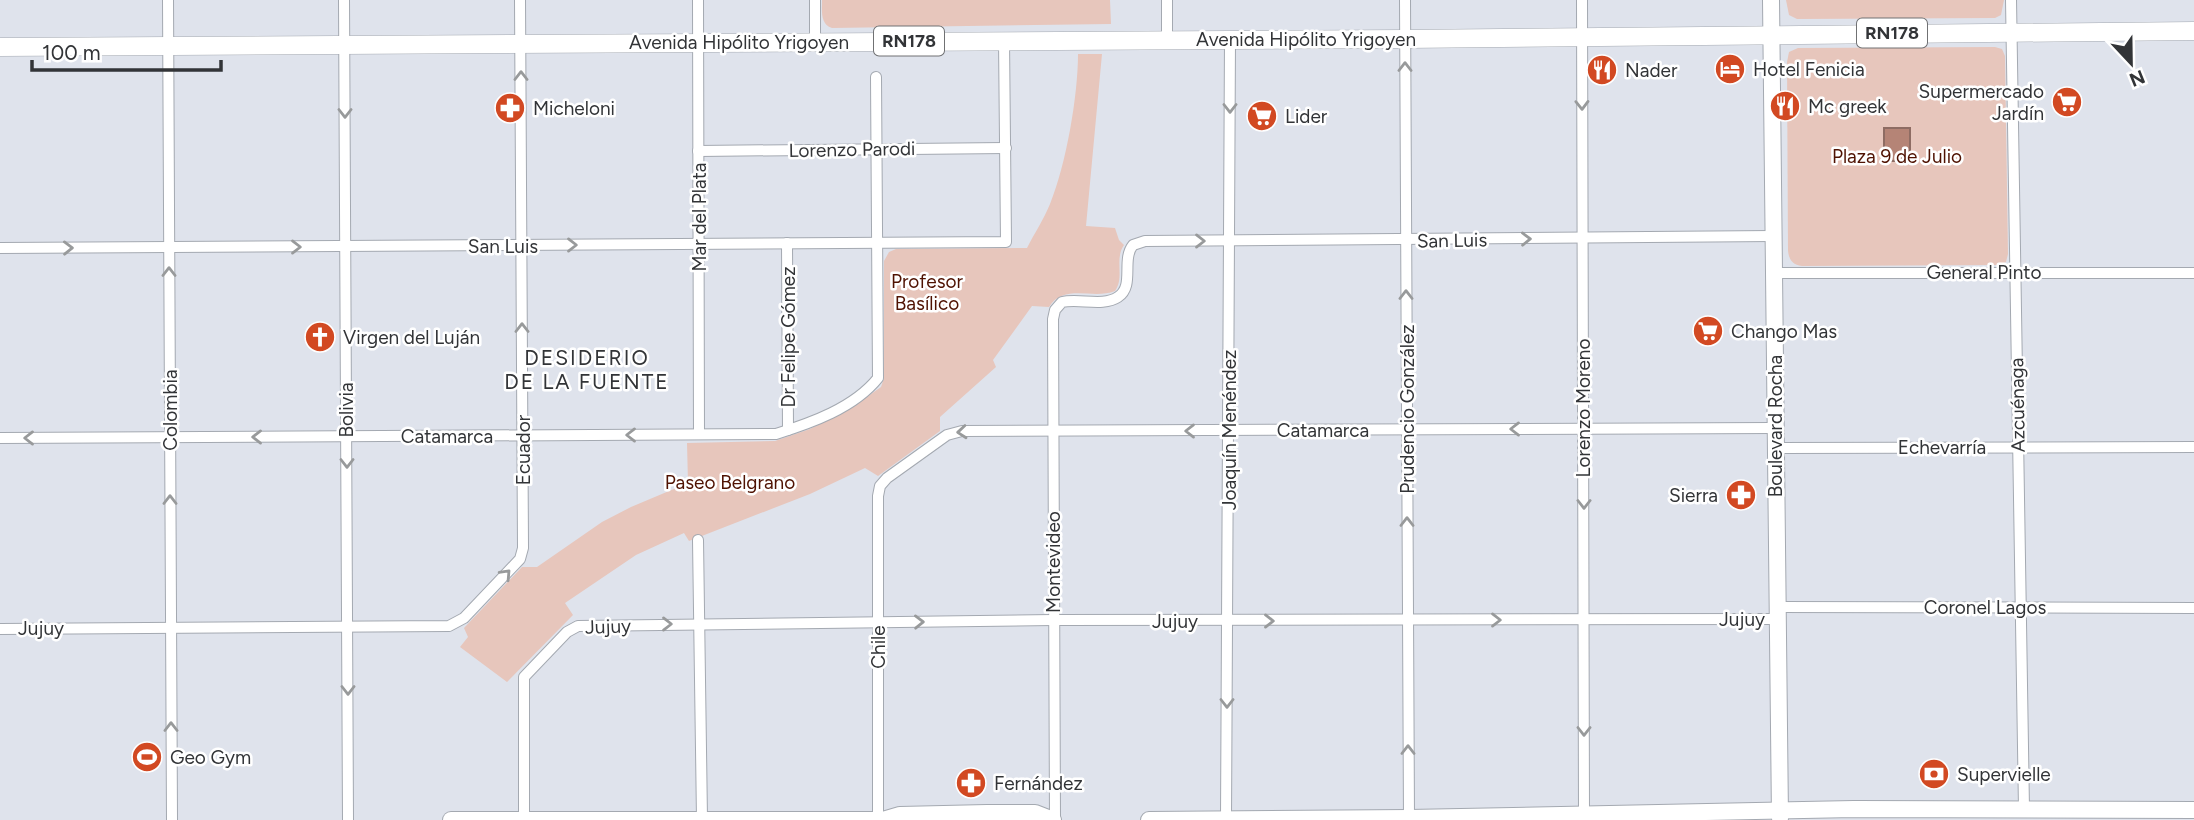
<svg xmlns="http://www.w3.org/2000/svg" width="2194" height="820" viewBox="0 0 2194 820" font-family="Figtree,sans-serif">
<rect width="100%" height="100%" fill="#dfe3ec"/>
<g fill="#e7c6bc">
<path d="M822,0H1110L1111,24L832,28C820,24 822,11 822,0Z"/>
<path d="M1786,0H2004L2001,15L1995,18L1797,19L1789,15Z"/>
<path d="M1995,47L2002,49L2005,56L2008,254L2006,262L1999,265L1802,266C1793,265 1789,260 1788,251L1787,62L1789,52L1798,48Z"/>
<path d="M1078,54H1102L1086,226L1115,228L1119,240L1124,245C1114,259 1125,277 1115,291C1093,300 1064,283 1049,307L1032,306L993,360L996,367L940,417V431L878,476L865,468L810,494L689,541L684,533L636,555L565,603L573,615L507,682L460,647L468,637L464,628L522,567H537L602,522L631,507L688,483L687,443L775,441L810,429L854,406L881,387L884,378V261L889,252L896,249L1027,248C1034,234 1044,219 1050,204C1066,165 1078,96 1078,54Z"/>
</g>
<rect fill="#b58476" stroke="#8e6c63" stroke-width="2" x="1884" y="128" width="26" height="33"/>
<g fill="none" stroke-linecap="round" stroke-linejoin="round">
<g stroke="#a4a9b1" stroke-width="12">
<g id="minor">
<path d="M168,0L172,820"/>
<path d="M344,0L348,820"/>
<path d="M698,0L699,434"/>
<path d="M1167,0V40"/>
<path d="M1405,0L1409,818"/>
<path d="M1582,0L1584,815"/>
<path d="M2011,0L2024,809"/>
<path d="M815,42V0"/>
<path d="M698,151L1006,148"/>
<path d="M787,243L788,430"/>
<path d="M0,248L1006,242L1004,40"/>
<path d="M1774,273H2194"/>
<path d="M0,438L776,434C811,423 854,408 878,378L876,77"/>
<path d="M1775,448L2194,447"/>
<path d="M698,540L702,819"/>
<path d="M1776,607L2194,608"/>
<path d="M0,629L449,626L464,618L520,559L523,548L520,0"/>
<path d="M1226,819L1230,40"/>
<path d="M524,820V677L567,632L578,626L1053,620L1776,619"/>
<path d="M878,820V496L880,486L887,478L947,435L962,431L1774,428"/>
<path d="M1055,820L1053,319L1055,310L1062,302C1079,298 1103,307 1118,297C1135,286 1121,260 1133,245L1145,241L1773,236"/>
</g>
</g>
<g stroke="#a4a9b1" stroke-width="18">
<g id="secondary">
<path d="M1771,0L1780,818"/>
<path d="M451,820H882"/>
<path d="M883,820L900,815L987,813H1035L1053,820"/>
<path d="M1149,820L1409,818L1854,809L2194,810"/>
</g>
</g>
<g stroke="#a4a9b1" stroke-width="19">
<path id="primary" d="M0,47L1405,39L2194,31"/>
</g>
<use href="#minor" stroke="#fff" stroke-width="10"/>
<use href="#secondary" stroke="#fff" stroke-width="16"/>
<use href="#primary" stroke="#fff" stroke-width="18"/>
</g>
<defs><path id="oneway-chevron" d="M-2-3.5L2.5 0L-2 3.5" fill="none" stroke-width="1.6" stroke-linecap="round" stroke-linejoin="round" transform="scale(1.75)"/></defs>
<g stroke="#989a9b">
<use href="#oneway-chevron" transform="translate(1405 67) rotate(-90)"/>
<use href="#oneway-chevron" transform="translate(521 76) rotate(-90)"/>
<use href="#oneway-chevron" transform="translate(1582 105) rotate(89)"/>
<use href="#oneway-chevron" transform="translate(1230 108) rotate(90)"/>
<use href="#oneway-chevron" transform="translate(345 113) rotate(90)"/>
<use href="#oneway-chevron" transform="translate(1526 239) rotate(-1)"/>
<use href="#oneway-chevron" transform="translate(1200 241)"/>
<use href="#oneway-chevron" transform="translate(572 245)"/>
<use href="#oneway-chevron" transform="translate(296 247)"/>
<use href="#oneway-chevron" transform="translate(68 248) rotate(-1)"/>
<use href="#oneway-chevron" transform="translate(169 272) rotate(-90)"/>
<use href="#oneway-chevron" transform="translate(1406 295) rotate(-90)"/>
<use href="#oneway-chevron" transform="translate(522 328) rotate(-90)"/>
<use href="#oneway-chevron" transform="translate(1515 429) rotate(180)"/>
<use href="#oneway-chevron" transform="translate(1190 431) rotate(180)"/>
<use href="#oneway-chevron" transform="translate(962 432) rotate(175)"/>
<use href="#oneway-chevron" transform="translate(631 435) rotate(180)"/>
<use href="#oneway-chevron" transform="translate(257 437) rotate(180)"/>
<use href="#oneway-chevron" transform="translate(29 438) rotate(180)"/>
<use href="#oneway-chevron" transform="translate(347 463) rotate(90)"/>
<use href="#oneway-chevron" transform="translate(170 500) rotate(-90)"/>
<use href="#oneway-chevron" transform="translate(1584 504) rotate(90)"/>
<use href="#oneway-chevron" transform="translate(1407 522) rotate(-90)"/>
<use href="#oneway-chevron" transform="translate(506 574) rotate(-47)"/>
<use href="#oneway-chevron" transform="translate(1496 620)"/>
<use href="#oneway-chevron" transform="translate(1269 621)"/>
<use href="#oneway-chevron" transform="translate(919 622) rotate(-1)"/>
<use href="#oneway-chevron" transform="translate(667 624)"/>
<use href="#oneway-chevron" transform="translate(348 690) rotate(90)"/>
<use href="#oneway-chevron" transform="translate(1227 703) rotate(90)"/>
<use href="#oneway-chevron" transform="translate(171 727) rotate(-90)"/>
<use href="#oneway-chevron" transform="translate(1584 731) rotate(90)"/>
<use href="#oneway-chevron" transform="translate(1408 750) rotate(-90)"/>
</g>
<defs>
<g id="hotel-disc" transform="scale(1.575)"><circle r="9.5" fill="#d24922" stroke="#fff"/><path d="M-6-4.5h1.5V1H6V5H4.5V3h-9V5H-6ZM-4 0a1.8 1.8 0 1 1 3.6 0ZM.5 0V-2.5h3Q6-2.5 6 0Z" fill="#fff"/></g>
<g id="restaurant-disc" transform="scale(1.575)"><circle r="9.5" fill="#d24922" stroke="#fff"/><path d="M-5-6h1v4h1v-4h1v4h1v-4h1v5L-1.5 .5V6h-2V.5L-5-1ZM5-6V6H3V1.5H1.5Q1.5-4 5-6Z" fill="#fff"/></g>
<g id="supermarket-disc" transform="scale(1.575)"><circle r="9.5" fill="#d24922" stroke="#fff"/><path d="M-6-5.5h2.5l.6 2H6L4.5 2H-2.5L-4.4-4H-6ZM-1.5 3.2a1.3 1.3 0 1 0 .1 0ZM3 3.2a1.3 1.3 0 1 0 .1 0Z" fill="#fff"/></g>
<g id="pharmacy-disc" transform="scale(1.575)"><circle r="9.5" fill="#d24922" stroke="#fff"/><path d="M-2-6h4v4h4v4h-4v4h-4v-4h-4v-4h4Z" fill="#fff"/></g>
<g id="church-disc" transform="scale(1.575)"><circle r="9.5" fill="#d24922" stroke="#fff"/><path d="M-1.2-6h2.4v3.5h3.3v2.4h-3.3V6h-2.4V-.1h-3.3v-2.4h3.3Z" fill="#fff"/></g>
<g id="stadium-disc" transform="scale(1.575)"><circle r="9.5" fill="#d24922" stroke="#fff"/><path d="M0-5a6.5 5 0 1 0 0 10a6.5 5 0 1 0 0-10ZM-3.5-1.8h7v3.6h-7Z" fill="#fff"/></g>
<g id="bank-disc" transform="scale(1.575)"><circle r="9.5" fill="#d24922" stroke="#fff"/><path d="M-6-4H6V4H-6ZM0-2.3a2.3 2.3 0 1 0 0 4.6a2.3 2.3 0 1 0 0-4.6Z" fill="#fff"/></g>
</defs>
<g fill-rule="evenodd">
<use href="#hotel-disc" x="1730" y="69"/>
<use href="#restaurant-disc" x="1602" y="70"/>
<use href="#supermarket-disc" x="2067" y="102"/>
<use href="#restaurant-disc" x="1785" y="106"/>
<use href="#pharmacy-disc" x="510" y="108"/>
<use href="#supermarket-disc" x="1262" y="116"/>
<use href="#supermarket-disc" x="1708" y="331"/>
<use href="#church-disc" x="320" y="337"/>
<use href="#pharmacy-disc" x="1741" y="495"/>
<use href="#stadium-disc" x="147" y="757"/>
<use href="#bank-disc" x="1934" y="774"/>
<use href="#pharmacy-disc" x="971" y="783"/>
</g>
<g text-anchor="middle" stroke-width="5" stroke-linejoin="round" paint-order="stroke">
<g fill="#fff" stroke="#707173" stroke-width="2">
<rect x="1857" y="18.5" width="70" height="29" rx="5"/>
<rect x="874" y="26.5" width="70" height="29" rx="5"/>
</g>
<g font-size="18" font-weight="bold" fill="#323437">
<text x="1892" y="39">RN178</text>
<text x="909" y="47">RN178</text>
</g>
<g font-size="19" fill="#323437" stroke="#fff">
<text x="1306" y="46">Avenida Hipólito Yrigoyen</text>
<text x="739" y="49">Avenida Hipólito Yrigoyen</text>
<text transform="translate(852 149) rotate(-1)" y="7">Lorenzo Parodi</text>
<text transform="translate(699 217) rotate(-90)" y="7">Mar del Plata</text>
<text transform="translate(1452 240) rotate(-1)" y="7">San Luis</text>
<text x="503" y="253">San Luis</text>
<text x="1984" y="279">General Pinto</text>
<text transform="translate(788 337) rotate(-90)" y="7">Dr Felipe Gómez</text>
<text transform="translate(2017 405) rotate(-91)" y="7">Azcuénaga</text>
<text transform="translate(1583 408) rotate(-90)" y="7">Lorenzo Moreno</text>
<text transform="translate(1407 409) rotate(-90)" y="7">Prudencio González</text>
<text transform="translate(170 410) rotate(-90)" y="7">Colombia</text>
<text transform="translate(346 410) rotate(-90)" y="7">Bolivia</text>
<text transform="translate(1775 426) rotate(-90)" y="7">Boulevard Rocha</text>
<text transform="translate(1229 430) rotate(-90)" y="7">Joaquín Menéndez</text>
<text x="1323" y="437">Catamarca</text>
<text x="447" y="443">Catamarca</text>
<text x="1942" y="454">Echevarría</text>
<text transform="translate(523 450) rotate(-90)" y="7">Ecuador</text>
<text transform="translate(1053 562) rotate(-90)" y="7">Montevideo</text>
<text x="1985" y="614">Coronel Lagos</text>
<text x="1742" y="626">Jujuy</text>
<text x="1175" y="628">Jujuy</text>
<text transform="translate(608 626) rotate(-2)" y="7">Jujuy</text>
<text x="41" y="635">Jujuy</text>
<text transform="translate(878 647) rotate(-90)" y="7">Chile</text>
</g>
<g font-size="19" fill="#323437" stroke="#fff" text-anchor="start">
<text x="1753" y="76">Hotel Fenicia</text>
<text x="1625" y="77">Nader</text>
<text x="2044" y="98" text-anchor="end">Supermercado<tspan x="2044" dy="22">Jardín</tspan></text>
<text x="1808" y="113">Mc greek</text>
<text x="533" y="115">Micheloni</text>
<text x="1285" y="123">Lider</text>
<text x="1731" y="338">Chango Mas</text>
<text x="343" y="344">Virgen del Luján</text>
<text x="1718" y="502" text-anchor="end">Sierra</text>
<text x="170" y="764">Geo Gym</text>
<text x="1957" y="781">Supervielle</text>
<text x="994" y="790">Fernández</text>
</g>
<g font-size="19" fill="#4f1202" stroke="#fff">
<text x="1897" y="163">Plaza 9 de Julio</text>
<text x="927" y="288">Profesor<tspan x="927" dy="22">Basílico</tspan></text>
<text x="730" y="489">Paseo Belgrano</text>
</g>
<g font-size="21" letter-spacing="2" fill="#323437" stroke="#fff">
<text x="587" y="365">DESIDERIO<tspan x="587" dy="24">DE LA FUENTE</tspan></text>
</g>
</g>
<g transform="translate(2131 63) rotate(158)" stroke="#ffffff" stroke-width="5" paint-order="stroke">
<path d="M0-5L12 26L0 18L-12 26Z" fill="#323437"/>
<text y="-10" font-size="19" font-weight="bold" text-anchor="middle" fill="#323437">N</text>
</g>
<path d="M32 60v10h189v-10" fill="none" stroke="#323437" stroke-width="3.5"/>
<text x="42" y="60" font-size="21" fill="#323437" stroke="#ffffff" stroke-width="5" paint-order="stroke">100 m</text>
</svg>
